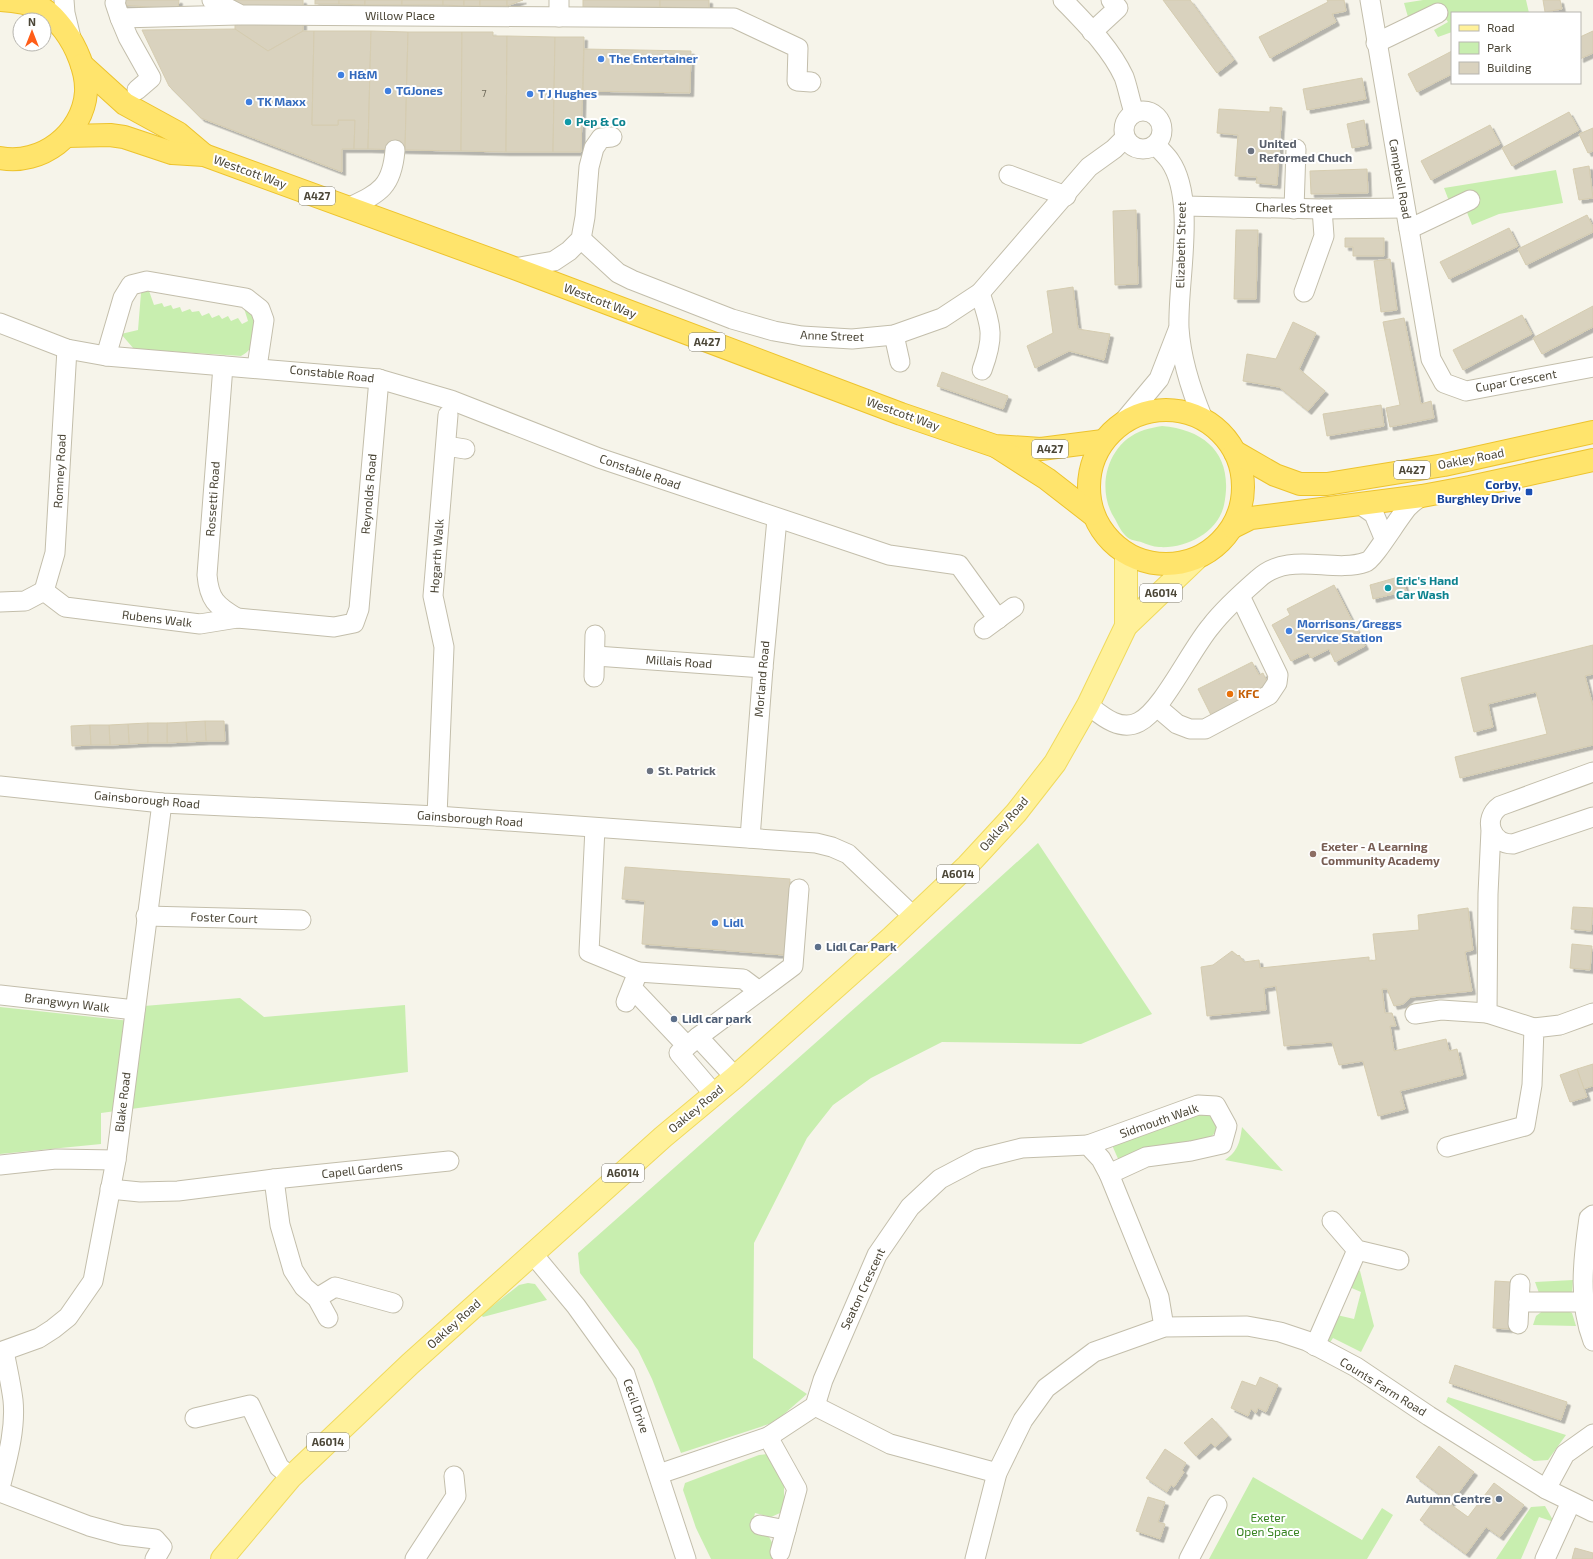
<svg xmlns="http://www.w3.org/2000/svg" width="1593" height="1559" viewBox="0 0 1593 1559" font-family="'Exo 2',sans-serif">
<defs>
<filter id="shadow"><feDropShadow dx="3.5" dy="3.5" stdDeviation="0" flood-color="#0004"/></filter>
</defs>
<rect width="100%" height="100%" fill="#f6f4ea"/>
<g fill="#c8eeaf">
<path d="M1423,0H1526L1529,13H1452V32L1438,37L1434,30L1448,22L1436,5L1408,17L1404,3Z"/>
<path d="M1556,170L1563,203L1499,214L1472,225L1466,210L1477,205L1470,190L1449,201L1444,188Z"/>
<path d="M135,287L148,288L154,305L162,303L164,307L171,305L173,309L180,307L182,312L190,309L192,312L199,311L202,316L209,313L212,318L219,315L222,319L228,316L231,321L238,318L242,324L248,321L243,305L255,316C254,334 258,347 241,356L134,349L121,334L138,330L141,293Z"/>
<path d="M1162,426C1208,430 1234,457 1224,505C1218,533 1185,549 1159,547C1153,547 1147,544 1141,542C1137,541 1130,540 1127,537C1122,533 1118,525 1115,519C1095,489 1107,442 1144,430C1150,428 1156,427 1162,426Z"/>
<path d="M1038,843L1152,1014L1081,1044L942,1042L871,1078L833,1105L807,1138L754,1243L753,1358L807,1394L775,1422L681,1453L652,1379L638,1350L580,1273L578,1253L900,968Z"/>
<path d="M240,998L264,1017L405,1005L408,1072L101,1113V1144L0,1154V1007L140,1022L144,1006Z"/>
<path d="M1199,1112L1208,1114L1218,1122C1217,1128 1216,1132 1212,1136C1196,1148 1141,1156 1119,1161L1112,1145Z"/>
<path d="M1242,1127L1283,1171L1225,1160C1238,1151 1240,1142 1242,1127Z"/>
<path d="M1357,1269L1360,1271L1374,1326L1361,1352L1333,1338L1329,1344L1328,1338L1337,1315L1354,1319L1361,1292L1347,1286Z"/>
<path d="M1573,1280L1572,1295L1539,1293L1535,1282Z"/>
<path d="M528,1283L535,1284L547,1300L483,1317L481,1315L519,1285Z"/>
<path d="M1544,1310L1567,1311L1572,1313L1576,1326L1533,1325L1536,1316Z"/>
<path d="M1448,1397L1566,1435L1548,1460L1534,1461L1446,1402Z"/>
<path d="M767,1454L784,1482V1506L780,1513L771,1517L755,1513L751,1530L768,1535L775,1548L785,1559H711L696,1528L683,1490L685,1483L759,1455Z"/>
<path d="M1253,1477L1362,1540L1382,1508L1393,1515L1367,1559H1209Z"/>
<path d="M1545,1506L1554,1522L1539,1517L1521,1559H1496L1531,1507Z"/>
</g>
<g fill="#d9d2be" stroke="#d5ccb0" filter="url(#shadow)">
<path d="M123,0H179L178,9L120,5Z"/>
<path d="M235,0H303V31L268,51L235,29Z"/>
<rect x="315" y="0" width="24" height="4"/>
<path d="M339,0H365V5L339,4Z"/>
<rect x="365" y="0" width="37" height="5"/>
<rect x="402" y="0" width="41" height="5"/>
<path d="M443,0H464V6L443,5Z"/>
<rect x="464" y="0" width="16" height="6"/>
<rect x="480" y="0" width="27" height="6"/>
<path d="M507,0H523L507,6Z"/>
<rect x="583" y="0" width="77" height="7"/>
<path d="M660,0H709V8L660,7Z"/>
<path d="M1163,0H1190L1234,60L1217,73Z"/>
<path d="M1327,0H1344L1346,11L1332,14L1336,22L1270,58L1259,37L1328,2Z"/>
<path d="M1543,0H1560L1562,9L1545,12Z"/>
<path d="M235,29L268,51L303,31H314L312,125H338V120H355L354,149H342V172L201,118L169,86L142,30Z"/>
<path d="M314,31H371L368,149H354L355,120H338V125H312Z"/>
<path d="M371,31L408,32L405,150L368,149Z"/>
<path d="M1593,31V53L1580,59V37Z"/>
<path d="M408,32H462L461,151L405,150Z"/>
<path d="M462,32H493V36H507L506,152L461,151Z"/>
<path d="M507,36L555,37L553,152H506Z"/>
<path d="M555,37H584L581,152H553Z"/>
<path d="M584,49L691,51L690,93L583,91Z"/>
<path d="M1452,51V74L1417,92L1408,74Z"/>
<path d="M1362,78L1366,99L1307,110L1303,89Z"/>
<path d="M1270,107L1282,108L1277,185L1256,183L1257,177L1235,176L1238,135L1217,133L1219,109L1270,112Z"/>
<path d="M1569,112L1579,130L1512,166L1502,148Z"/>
<path d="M1364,120L1368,145L1352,148L1347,124Z"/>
<path d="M1490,125L1500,144L1431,180L1421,161Z"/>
<path d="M1593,128V151L1588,153L1579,134Z"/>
<path d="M1589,166L1593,198L1579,200L1573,169Z"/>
<path d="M1367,169L1368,193L1311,194L1310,171Z"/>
<path d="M1136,210L1138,284L1115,285L1113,211Z"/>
<path d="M1587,215L1593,227V232L1526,265L1518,249Z"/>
<path d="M1509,228L1518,246L1449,279L1440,262Z"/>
<path d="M1236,230H1258L1256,299H1234Z"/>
<path d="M1345,238H1384V256H1353V247H1345Z"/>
<path d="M1390,259L1397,310L1381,312L1374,261Z"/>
<path d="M1073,287L1078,329L1110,334L1104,360L1069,351L1035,368L1027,346L1053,333L1047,291Z"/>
<path d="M1593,306V327L1542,354L1533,338Z"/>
<path d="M1522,315L1532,334L1463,370L1453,350Z"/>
<path d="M1404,318L1421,404L1431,401L1434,418L1390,427L1386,408L1400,405L1383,322Z"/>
<path d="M1293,322L1316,333L1299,369L1325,391L1308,411L1279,387L1243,381L1247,354L1276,359Z"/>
<path d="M942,372L1008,396L1003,409L937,386Z"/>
<path d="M1381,405L1384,426L1327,436L1323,414Z"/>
<path d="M1402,576L1406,591L1373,599L1370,585Z"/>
<path d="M1334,585L1365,646L1335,662L1329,649L1311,658L1308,653L1291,661L1272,625L1290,615L1287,609Z"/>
<path d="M1593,645V674L1585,676L1593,706V745L1460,778L1455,757L1547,734L1536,692L1488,704L1493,727L1474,732L1461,678Z"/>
<path d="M1252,662L1259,675L1263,673L1270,688L1212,717L1198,689Z"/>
<path d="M205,721H224L225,741H206Z"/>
<path d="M205,721L206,741L187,742L186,722Z"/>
<path d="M186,722L187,742L167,743V723Z"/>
<path d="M148,723V743L129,744L128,724Z"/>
<rect x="148" y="723" width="19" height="20"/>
<path d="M128,724L129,744L110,745L109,725Z"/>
<path d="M90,725L91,745L72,746L71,726Z"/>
<path d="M90,725H109L110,745H91Z"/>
<path d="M625,867L790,879L784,955L642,944L645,901L622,899Z"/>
<path d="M1573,907L1593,908L1591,931L1571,929Z"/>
<path d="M1468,908L1473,950L1465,952L1472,991L1411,997L1403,1004L1394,1006L1387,989H1382L1385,1013H1392L1396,1026H1390L1394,1051L1446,1039L1449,1051L1457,1049L1463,1075L1400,1091L1405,1109L1378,1116L1363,1061L1339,1065L1332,1042L1284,1046L1276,986L1264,988L1266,1010L1207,1016L1201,967L1213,965L1232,951L1238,956L1239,955L1244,962L1259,960L1260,968L1369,957V961L1376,960L1373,934L1419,930L1418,915Z"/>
<path d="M1572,944L1592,946L1590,970L1570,968Z"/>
<path d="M1593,1064V1086L1584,1089L1577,1069Z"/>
<path d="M1577,1069L1587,1097L1570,1102L1560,1075Z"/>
<path d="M1495,1281L1511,1282L1509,1329L1493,1328Z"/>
<path d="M1455,1365L1567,1402L1561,1420L1449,1383Z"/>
<path d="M1260,1377L1278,1385L1266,1412L1258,1408L1256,1413L1251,1409L1248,1416L1231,1408L1242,1381L1256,1386Z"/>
<path d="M1212,1418L1228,1436L1215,1447L1211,1443L1196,1456L1184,1443Z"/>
<path d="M1439,1446L1474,1472L1450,1504L1468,1517L1494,1483L1524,1505L1500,1537L1486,1527L1466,1554L1420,1520L1439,1494L1416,1477Z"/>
<path d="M1165,1449L1186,1463L1182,1470L1184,1472L1174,1487L1171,1485L1167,1492L1146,1478Z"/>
<path d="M1148,1497L1165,1502L1158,1522L1165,1524L1160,1539L1136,1531Z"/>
<path d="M1575,1548L1593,1553V1559H1572Z"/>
</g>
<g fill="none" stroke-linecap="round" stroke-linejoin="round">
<g stroke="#c3beab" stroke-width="21">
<g id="minor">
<path d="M64,0L65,13L71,38"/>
<path d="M116,0L115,3L120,18L238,15"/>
<path d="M212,0L241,15L734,18L798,48L797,81L811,82"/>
<path d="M1063,0C1085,23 1110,47 1124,77C1128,88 1130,101 1134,112"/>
<path d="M1370,0L1431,359L1444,383L1466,391L1593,367"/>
<path d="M559,17V0"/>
<path d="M120,18L128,37L151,78L137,90"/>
<path d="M1092,32L1118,8L1111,0"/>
<path d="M1376,43L1438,13"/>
<circle cx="1143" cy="130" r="19"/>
<path d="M1156,145C1160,150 1166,155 1170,161C1197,200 1177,282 1179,328C1181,360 1191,390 1203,419"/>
<path d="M1009,175L1066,196"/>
<path d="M1184,206L1322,209L1405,208"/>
<path d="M348,208C379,193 392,188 395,150"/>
<path d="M1294,209L1296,149"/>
<path d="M1409,229L1470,200"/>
<path d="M581,239L618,273L632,280L732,319L774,331L802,336L852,339L894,335L942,318L980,293L1089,167L1114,149L1125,138"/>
<path d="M514,268L554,261L569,251L581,239L585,217L589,167L594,148L601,138L612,137"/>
<path d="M1304,292L1324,236L1322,209"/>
<path d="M980,293C991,327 995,335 982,370"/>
<path d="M0,323L67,349L106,356L379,379L451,400L599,458L889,555L959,565L998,619"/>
<path d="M894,335L900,362"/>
<path d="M106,356L123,298L131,285L147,281L246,298L260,309L264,320L257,367"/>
<path d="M223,366L207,575C209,599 216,606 237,618"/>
<path d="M1123,422L1159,379L1178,330"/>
<path d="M446,446L465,449"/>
<path d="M1361,505L1374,514L1384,538"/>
<path d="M44,591L55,553L67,349"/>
<path d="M0,602L25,601L44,591L65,607L200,624L237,618L334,627L354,623L359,609L379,379"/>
<path d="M984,629L1014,607"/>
<path d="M596,656L763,668"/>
<path d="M594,677L595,635"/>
<path d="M1088,705C1102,716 1120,732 1139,722C1163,710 1191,649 1211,626C1224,609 1242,593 1258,579C1289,550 1332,574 1366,562C1373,560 1399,517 1408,507C1412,503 1417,499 1422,496"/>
<path d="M1157,707L1177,724L1190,729H1205L1269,695L1277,683L1278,675L1240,596"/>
<path d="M1593,772L1500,806C1482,819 1491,844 1513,844L1593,817"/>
<path d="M0,786L162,803L437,816L816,843L832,847L848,854L914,917"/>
<path d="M437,816L444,647L433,596L448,415"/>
<path d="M595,828L589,952L638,972L626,1002"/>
<path d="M1491,830L1488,894L1487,1013L1534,1028"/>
<path d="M750,838L763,668L777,519"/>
<path d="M146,916L301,920"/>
<path d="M638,972L743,979L759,991"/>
<path d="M632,988L687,1046"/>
<path d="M0,995L135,1010"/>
<path d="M1415,1014L1441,1010L1487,1013"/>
<path d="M698,1037L735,1077"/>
<path d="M714,1094L679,1053L698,1037L793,966L799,889"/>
<path d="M1088,1145L1198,1105L1216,1106L1227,1126L1222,1144L1191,1151L1146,1157L1109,1174"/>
<path d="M1447,1147L1525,1126L1532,1085L1534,1028L1560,1025L1593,1013"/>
<path d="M0,1165L56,1159L116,1160"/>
<path d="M274,1179L280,1225L293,1270L304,1287L317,1298L328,1318"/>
<path d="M110,1189L140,1192L178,1191L274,1179L449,1161"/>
<path d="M1593,1215L1589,1218C1583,1259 1578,1302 1593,1341"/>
<path d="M1332,1221L1357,1250L1399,1260"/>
<path d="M532,1253L576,1306L625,1374L686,1559"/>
<path d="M317,1298L335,1287L393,1303"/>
<path d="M1519,1302H1583"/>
<path d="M1518,1324L1520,1284"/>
<path d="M1315,1346L1357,1250"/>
<path d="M0,1352L39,1338L53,1329L68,1317L93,1281L116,1160L162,803"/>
<path d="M815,1406L890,1444L997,1473"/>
<path d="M195,1418L250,1405L279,1467L291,1477"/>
<path d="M768,1437L797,1489L780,1552"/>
<path d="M659,1474L768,1437L815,1406L823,1380L877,1255L910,1207L940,1179L978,1159L1022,1148L1088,1145L1101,1159L1109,1174L1159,1297L1164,1327"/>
<path d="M0,1488C7,1460 16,1429 13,1400C11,1384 7,1367 4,1351"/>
<path d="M1546,1489L1565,1454L1593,1434"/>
<path d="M0,1492L89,1526L122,1535L155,1539L162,1547L155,1559"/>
<path d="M760,1525L786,1530"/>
<path d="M415,1559L456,1496L454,1476"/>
<path d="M975,1559L997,1473L1023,1420L1046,1388L1094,1352L1164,1327L1247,1326L1280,1332L1307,1341L1356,1367L1429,1416L1546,1489L1593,1512"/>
<path d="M1189,1559L1217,1505"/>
<path d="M1545,1559L1571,1502"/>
</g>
</g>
<g stroke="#f0da5e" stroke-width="24">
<g id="major">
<path d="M1126,555V626"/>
<path d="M222,1559L291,1477L410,1364L663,1137L735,1077L891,938L967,866L1016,813L1055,763L1088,705L1126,626L1196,559"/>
</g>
</g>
<g stroke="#edc32d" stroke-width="24">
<g id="highway">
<path d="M0,0C13,1 26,2 39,7C49,11 57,21 64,30C76,46 87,71 86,92C83,134 41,166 0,158"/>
<path d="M82,65L125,104L178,133L204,155"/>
<path d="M67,136L110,135L124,137L172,153L204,155L514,268L901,414L995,446L1041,449L1103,441"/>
<circle cx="1166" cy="487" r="77"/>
<path d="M997,447L1047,479L1092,514"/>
<path d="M1235,452L1275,475L1300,484H1327L1444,465L1593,432"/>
<path d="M1233,527L1251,518L1422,496L1470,487L1593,460"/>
</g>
</g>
<use href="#minor" stroke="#fff" stroke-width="19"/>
<use href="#major" stroke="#fff19a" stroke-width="22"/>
<use href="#highway" stroke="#ffe46c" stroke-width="22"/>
</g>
<g fill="#3f7fe0" stroke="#fff" stroke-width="1.5">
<circle cx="601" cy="59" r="4"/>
<circle cx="341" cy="75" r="4"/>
<circle cx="388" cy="91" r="4"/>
<circle cx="530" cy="94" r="4"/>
<circle cx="249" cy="102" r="4"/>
<circle cx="1289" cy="631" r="4"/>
<circle cx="715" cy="923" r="4"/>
</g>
<g fill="#0f9aa8" stroke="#fff" stroke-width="1.5">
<circle cx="568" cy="122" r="4"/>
<circle cx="1388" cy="588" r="4"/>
</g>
<g fill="#6b7280" stroke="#fff" stroke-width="1.5">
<circle cx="1251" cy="151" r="4"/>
<circle cx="650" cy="771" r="4"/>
</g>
<rect fill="#1a4fb4" stroke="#fff" stroke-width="1.5" x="1525" y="488" width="8" height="8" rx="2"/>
<circle fill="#e8710a" stroke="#fff" stroke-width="1.5" cx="1230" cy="694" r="4"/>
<circle fill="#8d6e63" stroke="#fff" stroke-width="1.5" cx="1313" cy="854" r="4"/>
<g fill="#5c6f8a" stroke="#fff" stroke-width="1.5">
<circle cx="818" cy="947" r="4"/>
<circle cx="674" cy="1019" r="4"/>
<circle cx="1499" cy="1499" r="4"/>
</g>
<g text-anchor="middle" stroke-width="4" stroke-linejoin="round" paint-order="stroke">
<g font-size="10" fill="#6e6959">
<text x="484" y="97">7</text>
</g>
<g fill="#fff" stroke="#817e73" stroke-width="1">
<rect x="299" y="187" width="36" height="18" rx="3"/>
<rect x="689" y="333" width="36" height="18" rx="3"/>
<rect x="1032" y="440" width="36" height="18" rx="3"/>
<rect x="1394" y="461" width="36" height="18" rx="3"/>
<rect x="1140" y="584" width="42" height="18" rx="3"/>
<rect x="937" y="865" width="42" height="18" rx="3"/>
<rect x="602" y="1164" width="42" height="18" rx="3"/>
<rect x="307" y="1433" width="42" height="18" rx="3"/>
</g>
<g font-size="11" font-weight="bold" fill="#4b4637">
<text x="317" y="200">A427</text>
<text x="707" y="346">A427</text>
<text x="1050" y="453">A427</text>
<text x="1412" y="474">A427</text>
<text x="1161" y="597">A6014</text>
<text x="958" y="878">A6014</text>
<text x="623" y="1177">A6014</text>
<text x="328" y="1446">A6014</text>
</g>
<g font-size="12" fill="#4b4637" stroke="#fff">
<text x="400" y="20">Willow Place</text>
<text transform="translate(250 172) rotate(20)" y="4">Westcott Way</text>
<text transform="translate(1400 179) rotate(80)" y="4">Campbell Road</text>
<text transform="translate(1294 208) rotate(1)" y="4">Charles Street</text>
<text transform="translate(1181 245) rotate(-89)" y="4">Elizabeth Street</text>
<text transform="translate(600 301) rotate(21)" y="4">Westcott Way</text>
<text transform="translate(832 336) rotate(2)" y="4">Anne Street</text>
<text transform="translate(332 374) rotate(6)" y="4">Constable Road</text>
<text transform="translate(1516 381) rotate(-10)" y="4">Cupar Crescent</text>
<text transform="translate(903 414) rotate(20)" y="4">Westcott Way</text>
<text transform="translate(1471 459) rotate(-11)" y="4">Oakley Road</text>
<text transform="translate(60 471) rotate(-87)" y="4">Romney Road</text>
<text transform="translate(640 472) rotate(19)" y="4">Constable Road</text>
<text transform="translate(369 494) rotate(-85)" y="4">Reynolds Road</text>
<text transform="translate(213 499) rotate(-86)" y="4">Rossetti Road</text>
<text transform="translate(437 556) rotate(-86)" y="4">Hogarth Walk</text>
<text transform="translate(157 619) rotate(7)" y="4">Rubens Walk</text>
<text transform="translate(679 662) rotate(4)" y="4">Millais Road</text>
<text transform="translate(762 679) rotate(-85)" y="4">Morland Road</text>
<text transform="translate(147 800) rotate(5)" y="4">Gainsborough Road</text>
<text transform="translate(470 819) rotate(4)" y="4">Gainsborough Road</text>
<text transform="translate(1004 824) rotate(-49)" y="4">Oakley Road</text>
<text transform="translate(224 918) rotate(2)" y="4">Foster Court</text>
<text transform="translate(67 1003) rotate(7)" y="4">Brangwyn Walk</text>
<text transform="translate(123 1102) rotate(-83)" y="4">Blake Road</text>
<text transform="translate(696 1109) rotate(-40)" y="4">Oakley Road</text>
<text transform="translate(1159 1121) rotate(-19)" y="4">Sidmouth Walk</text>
<text transform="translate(362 1170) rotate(-6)" y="4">Capell Gardens</text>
<text transform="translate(863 1289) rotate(-65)" y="4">Seaton Crescent</text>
<text transform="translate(454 1324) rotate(-42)" y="4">Oakley Road</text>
<text transform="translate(1383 1387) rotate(32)" y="4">Counts Farm Road</text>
<text transform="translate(636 1406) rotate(71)" y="4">Cecil Drive</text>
</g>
<g font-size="12" font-weight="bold" fill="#366cbe" stroke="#fff" text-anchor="start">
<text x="609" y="63">The Entertainer</text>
<text x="349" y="79">H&amp;M</text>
<text x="396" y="95">TGJones</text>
<text x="538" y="98">T J Hughes</text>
<text x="257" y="106">TK Maxx</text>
<text x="1297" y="628">Morrisons/Greggs<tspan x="1297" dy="14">Service Station</tspan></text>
<text x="723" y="927">Lidl</text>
</g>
<g font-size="12" font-weight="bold" fill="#0d838f" stroke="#fff" text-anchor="start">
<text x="576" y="126">Pep &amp; Co</text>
<text x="1396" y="585">Eric's Hand<tspan x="1396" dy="14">Car Wash</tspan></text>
</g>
<g font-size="12" font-weight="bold" fill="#5b616d" stroke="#fff" text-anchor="start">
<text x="1259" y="148">United<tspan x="1259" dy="14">Reformed Chuch</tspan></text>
<text x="658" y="775">St. Patrick</text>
</g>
<g font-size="12" font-weight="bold" fill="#164399" stroke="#fff" text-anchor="end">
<text x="1521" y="489">Corby,<tspan x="1521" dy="14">Burghley Drive</tspan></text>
</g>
<g font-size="12" font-weight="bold" fill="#c56008" stroke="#fff" text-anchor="start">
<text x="1238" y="698">KFC</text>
</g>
<g font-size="12" font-weight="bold" fill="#785e54" stroke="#fff" text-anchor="start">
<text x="1321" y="851">Exeter - A Learning<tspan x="1321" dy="14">Community Academy</tspan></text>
</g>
<g font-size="12" font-weight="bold" fill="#4e5e75" stroke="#fff" text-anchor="start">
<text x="826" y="951">Lidl Car Park</text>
<text x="682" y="1023">Lidl car park</text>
<text x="1491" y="1503" text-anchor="end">Autumn Centre</text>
</g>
<g font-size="12" fill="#398423" stroke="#fff">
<text x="1268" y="1522">Exeter<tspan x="1268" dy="14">Open Space</tspan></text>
</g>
</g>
<rect x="1451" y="12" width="130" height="72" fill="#ffffff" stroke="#b7b5af"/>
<rect x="1459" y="25" width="20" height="6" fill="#fff19a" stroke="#b7b5af"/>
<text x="1487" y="32" font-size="12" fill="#4b4637">Road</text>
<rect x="1459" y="42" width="20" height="12" fill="#c8eeaf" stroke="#b7b5af"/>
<text x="1487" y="52" font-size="12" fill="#4b4637">Park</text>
<rect x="1459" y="62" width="20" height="12" fill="#d9d2be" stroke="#b7b5af"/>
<text x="1487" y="72" font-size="12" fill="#4b4637">Building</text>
<g transform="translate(32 32)"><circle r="19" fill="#ffffff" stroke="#b7b5af"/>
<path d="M0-3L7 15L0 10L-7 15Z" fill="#ff5d18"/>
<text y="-6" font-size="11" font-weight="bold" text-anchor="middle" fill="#4b4637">N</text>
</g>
</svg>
